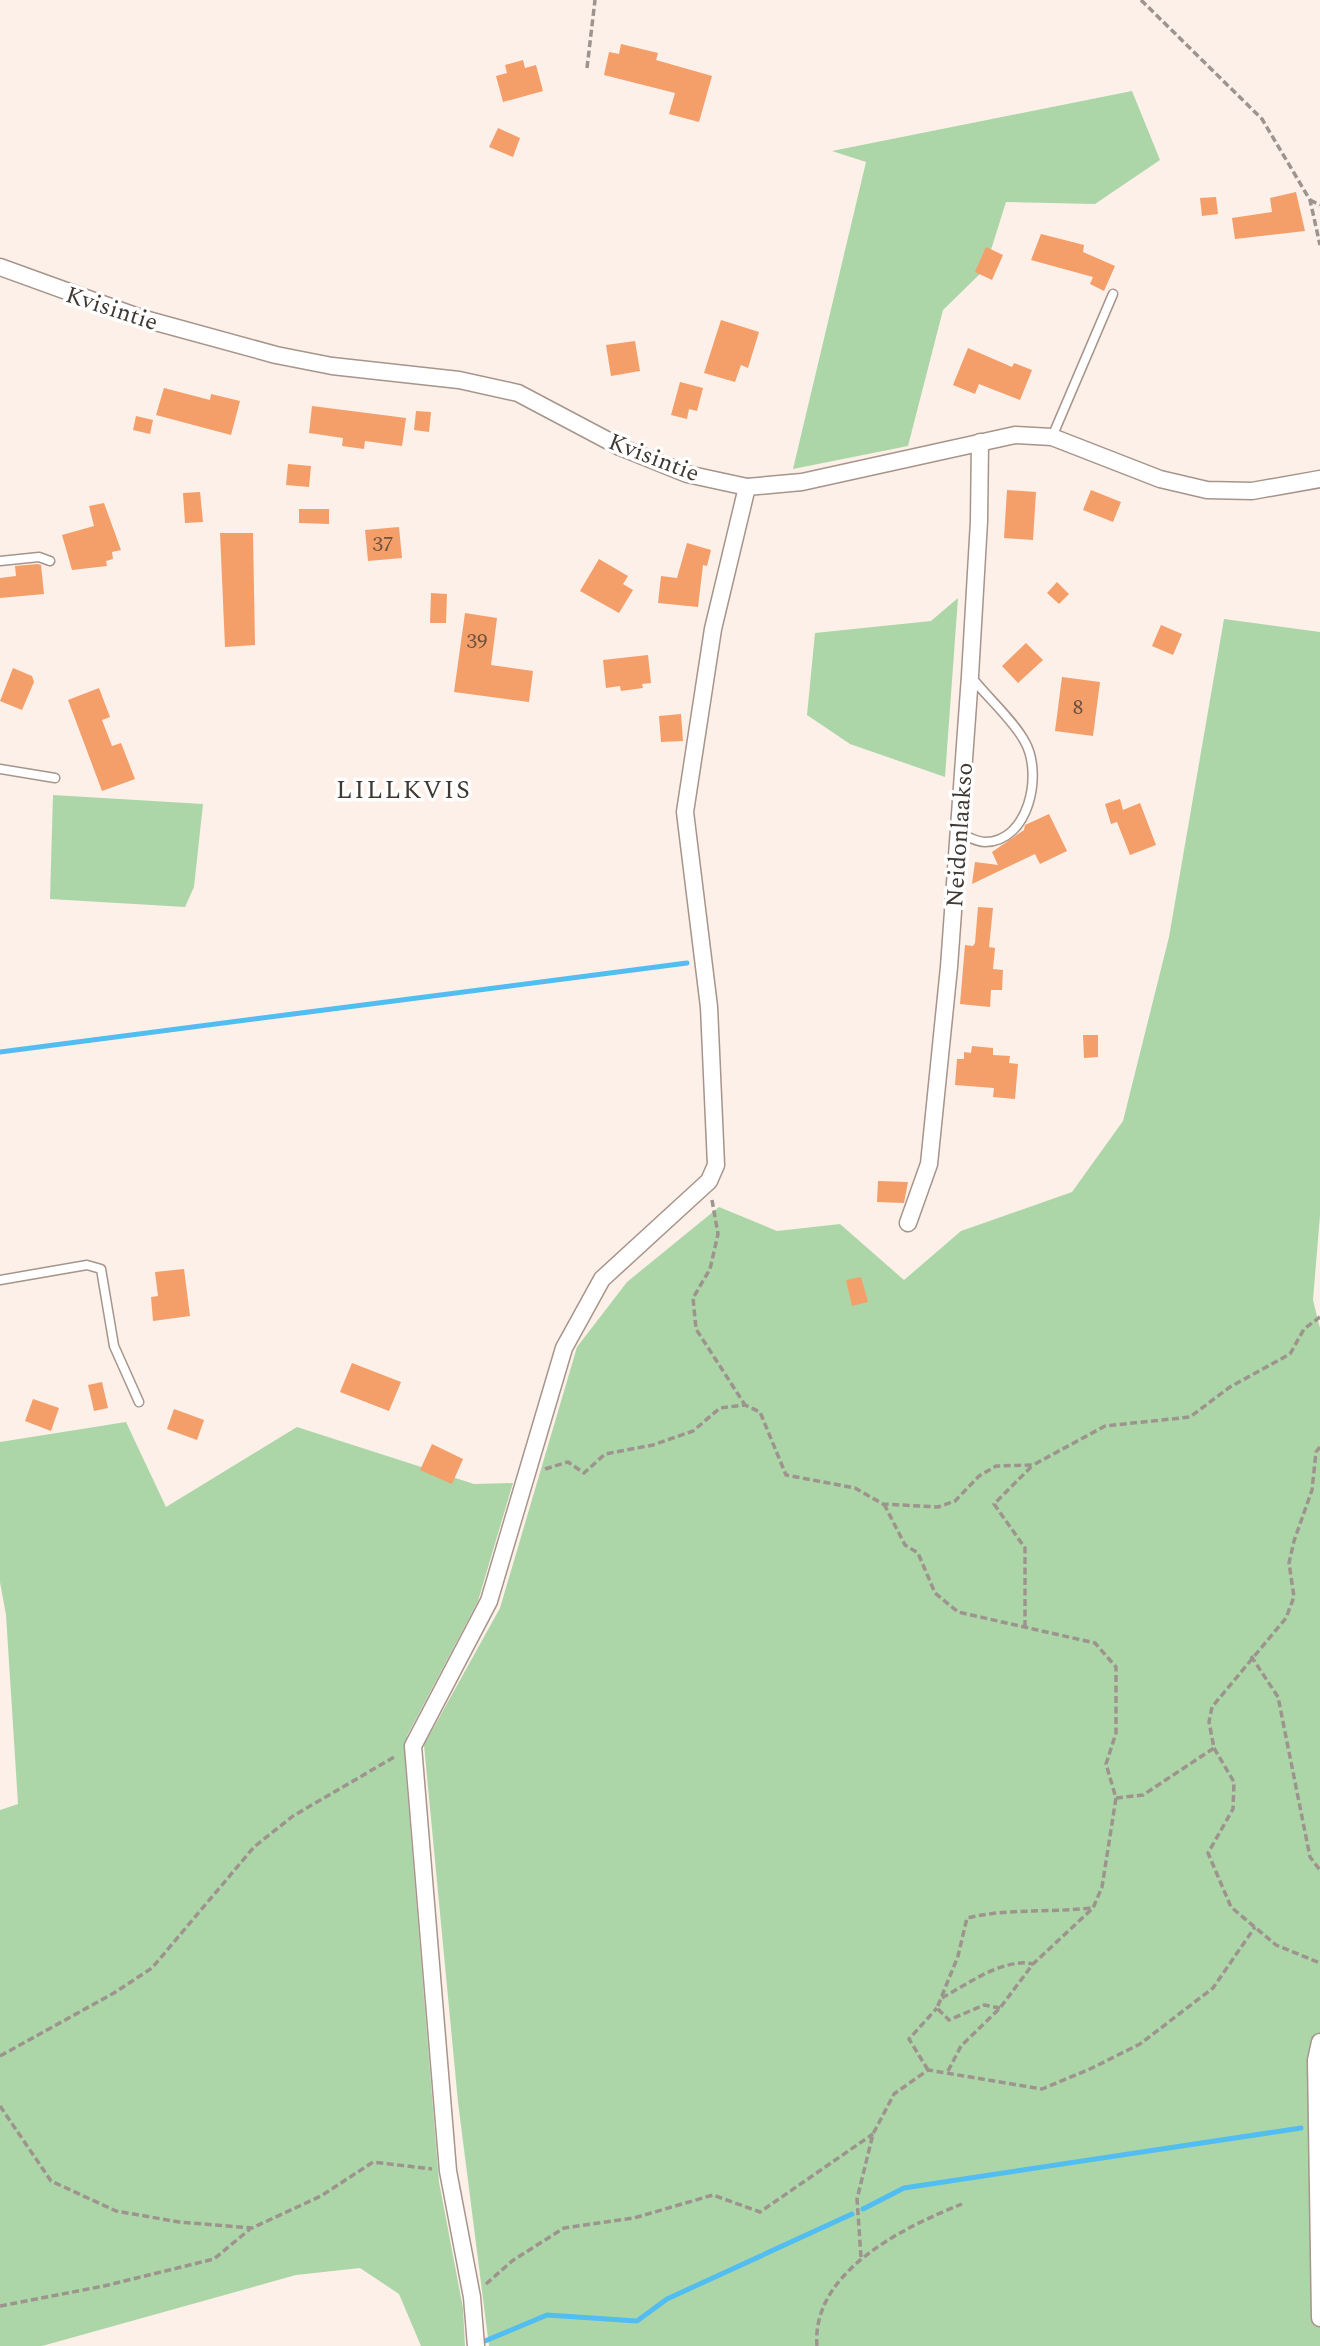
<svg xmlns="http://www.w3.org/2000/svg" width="1320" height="2346" viewBox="0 0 1320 2346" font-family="Spectral,serif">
<rect width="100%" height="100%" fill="#fcf0e9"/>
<g fill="#acd6a8">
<path d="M1132,91L1160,160L1095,204L1006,202L985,269L943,310L908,446L793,469L866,162L832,151Z"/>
<path d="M958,598L945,777L850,744L807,715L815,633L931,621Z"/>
<path d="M1224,619L1320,632V1215L1313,1300L1320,1328V2346H489L458,2102L424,1745L500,1608L577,1347L627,1282L719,1207L777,1231L840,1224L904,1280L961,1231L1072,1192L1123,1121L1169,937Z"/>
<path d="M53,795L203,804L194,887L185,907L50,899Z"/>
<path d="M126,1422L166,1507L297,1427L474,1484L513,1483L478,1601L407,1736L405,1763L439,2182L463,2308L465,2346H421L399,2294L360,2268L296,2275L42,2346H0V1810L18,1804L6,1615L0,1582V1442Z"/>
</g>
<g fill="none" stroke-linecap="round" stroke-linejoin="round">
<g stroke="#52bdf1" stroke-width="5">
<path d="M0,1052L687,963"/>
<path d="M863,2209L904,2188L1301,2128"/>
<path d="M485,2341L547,2315L637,2321L667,2299L852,2214"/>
</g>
</g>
<g fill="#f49e69">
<path d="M621,44L658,53L656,60L712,76L699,122L669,114L675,93L604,75L609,52L619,54Z"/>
<path d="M523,60L525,68L536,65L543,91L503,102L496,76L507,73L505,65Z"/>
<path d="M498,128L520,138L513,157L489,147Z"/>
<path d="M1296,192L1305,231L1235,239L1232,218L1272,212L1270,198Z"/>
<path d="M1216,197L1218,214L1202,216L1200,198Z"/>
<path d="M1041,234L1084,245L1083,252L1115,266L1104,291L1090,284L1093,277L1031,260Z"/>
<path d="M986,247L1003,255L992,280L975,272Z"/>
<path d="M721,320L759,332L748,368L741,365L735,382L704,373Z"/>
<path d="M635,341L640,371L611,376L606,345Z"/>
<path d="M968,348L1012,367L1014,363L1032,370L1020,400L979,384L975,394L953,385Z"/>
<path d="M680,382L703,388L697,411L689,409L687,419L671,415Z"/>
<path d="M164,388L210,400L211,394L240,401L231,435L156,415Z"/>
<path d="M312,406L406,418L402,446L365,441L364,449L342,446L343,438L309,433Z"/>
<path d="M416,411L431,412L429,432L414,430Z"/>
<path d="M136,416L153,420L150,434L133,430Z"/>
<path d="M288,464L311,466L309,487L286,485Z"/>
<path d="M1007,490L1036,492L1033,540L1004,538Z"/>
<path d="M1091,490L1121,502L1113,522L1083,510Z"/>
<path d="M200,492L203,522L185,523L183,493Z"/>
<path d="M104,503L121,550L112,552L113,559L106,561L107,566L72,570L62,535L94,526L89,506Z"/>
<path d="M299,509H329V524L299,523Z"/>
<path d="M399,527L402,558L368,561L365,530Z"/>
<path d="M220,533H253L255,645L225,647Z"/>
<path d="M687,543L711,550L707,566L703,565L698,607L658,603L661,576L677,578Z"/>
<path d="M599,559L628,576L623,584L633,590L619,613L580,591Z"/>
<path d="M38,564L41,565L44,594L0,598V578L16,576L15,566Z"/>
<path d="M1057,582L1069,594L1059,604L1047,593Z"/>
<path d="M431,593L447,594L446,623H430Z"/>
<path d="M465,613L497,618L491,665L533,671L529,702L454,692Z"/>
<path d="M1161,625L1182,634L1173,655L1152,646Z"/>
<path d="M1026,643L1043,660L1018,683L1002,666Z"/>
<path d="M648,655L651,683L642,684L643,688L621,691L620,686L606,688L603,660Z"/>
<path d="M13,668L32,676L34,682L22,710L0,701Z"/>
<path d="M1062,677L1100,682L1093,736L1055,731Z"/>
<path d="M99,688L110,717L102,720L112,746L121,743L135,779L102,791L68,700Z"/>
<path d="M681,714L683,741L661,742L659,716Z"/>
<path d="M1120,799L1123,810L1140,803L1156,845L1130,855L1117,822L1111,824L1105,804Z"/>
<path d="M1049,814L1067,851L1040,864L1035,854L972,884L975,862L998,865L992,852L1024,830L1025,825Z"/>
<path d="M978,907L993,908L989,947L995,948L993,969L1003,970L1002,990H991L990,1007L960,1004L965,945L973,946L975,943Z"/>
<path d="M1083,1035H1098V1057L1084,1058Z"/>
<path d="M972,1046L993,1048V1055L1010,1056L1009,1063L1018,1064L1015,1099L993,1097L994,1088L955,1085L957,1059H964V1052L971,1053Z"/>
<path d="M878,1181L908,1182L904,1203L877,1202Z"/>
<path d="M184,1269L190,1316L153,1321L151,1297L158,1296L155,1272Z"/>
<path d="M861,1277L868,1302L852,1306L846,1280Z"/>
<path d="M352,1363L401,1382L389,1411L340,1392Z"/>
<path d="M102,1382L108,1408L94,1411L88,1385Z"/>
<path d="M33,1399L59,1408L51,1431L25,1421Z"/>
<path d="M174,1409L204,1420L197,1440L167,1429Z"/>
<path d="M432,1444L463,1459L452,1484L420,1470Z"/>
</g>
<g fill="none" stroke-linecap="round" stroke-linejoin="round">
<g stroke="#a7948a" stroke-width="11">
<g id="service">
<path d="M1052,437L1113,294"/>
<path d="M0,561L39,557L50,561"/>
<path d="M0,769L55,778"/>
<path d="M959,833C967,836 976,842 985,842C1029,842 1043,774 1025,742C1014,721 988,698 973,679"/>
<path d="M0,1280L87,1265L101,1269L114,1346L139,1402"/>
</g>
</g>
<g stroke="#a7948a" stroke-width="19">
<g id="minor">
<path d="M0,267L141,318L276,355L332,366L459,380L518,393L620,447L687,474L747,487L802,482L1015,435L1052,437L1160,479L1207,490L1252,491L1320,479"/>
<path d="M908,1223L929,1164L949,967L970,676L979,521L980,442"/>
<path d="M1320,2042L1316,2060L1320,2318"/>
<path d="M476,2346L472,2297L448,2171L413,1746L489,1601L564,1348L602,1279L709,1181L716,1165L709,1007L685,812L713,629L747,487"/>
</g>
</g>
<g stroke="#9e948e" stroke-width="3.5" stroke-dasharray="7 3.5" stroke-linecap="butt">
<path d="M1141,0L1262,119L1310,200L1320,245"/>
<path d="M587,68L595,0"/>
<path d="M1310,200L1320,205"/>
<path d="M712,1200L718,1234L710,1269L693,1298L696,1329L745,1405"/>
<path d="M545,1469L568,1462L584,1473L605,1454L653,1445L693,1431L720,1408L745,1405L760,1412L786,1475L855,1488L883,1504L938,1507L955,1501L979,1476L996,1466L1033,1465L1105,1426L1190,1417L1230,1387L1290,1354L1304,1329L1320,1317"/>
<path d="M884,1504L905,1545L918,1553L935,1593L958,1612L1095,1643L1116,1667V1733L1106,1764L1116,1798L1143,1795L1214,1748L1209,1722L1212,1707L1286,1618L1294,1597L1289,1563L1294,1541L1312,1490L1316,1452L1320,1447"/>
<path d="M1025,1627V1548L994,1504L1032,1466"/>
<path d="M1251,1656L1278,1697L1310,1857L1320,1870"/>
<path d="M1214,1748L1234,1782L1233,1809L1208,1853L1231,1907L1276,1945L1320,1963"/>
<path d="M942,1998C967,1984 1005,1957 1033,1964"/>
<path d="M1000,2008L984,2005L949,2020L937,2008L958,1956L967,1918C1009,1908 1047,1913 1091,1908"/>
<path d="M0,2056L114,1993L152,1968L254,1847L293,1816L396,1756"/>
<path d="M928,2070L909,2039L937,2008"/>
<path d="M948,2071L961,2046L1000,2008L1033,1964L1093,1908L1102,1887L1116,1798"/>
<path d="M0,2106L51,2181L116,2211L179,2222L252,2228L321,2196L373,2162L432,2169"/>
<path d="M861,2257L857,2199L873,2134L894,2094L928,2070L1042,2089L1090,2069L1140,2044L1213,1988L1255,1927"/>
<path d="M486,2284L512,2261L564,2228L634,2218L713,2195L760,2212L873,2134"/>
<path d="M0,2306L104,2286L214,2259L250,2229"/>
<path d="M817,2346C811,2272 904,2227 962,2204"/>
</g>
<use href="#service" stroke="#fff" stroke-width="8"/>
<use href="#minor" stroke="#fff" stroke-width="16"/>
</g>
<g text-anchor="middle" stroke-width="7" stroke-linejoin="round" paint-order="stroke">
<g font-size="21" fill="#6c5240">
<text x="383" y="551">37</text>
<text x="477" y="648">39</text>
<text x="1078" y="714">8</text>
</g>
<g font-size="24" fill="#3f3833" stroke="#fff">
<text transform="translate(112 308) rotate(18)" y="8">Kvisintie</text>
<text transform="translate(654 457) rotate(21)" y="8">Kvisintie</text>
<text transform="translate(959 835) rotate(-86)" y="8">Neidonlaakso</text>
</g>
<g font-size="26" letter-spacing="2" fill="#3f3833" stroke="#fff">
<text x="404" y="798">LILLKVIS</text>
</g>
</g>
</svg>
